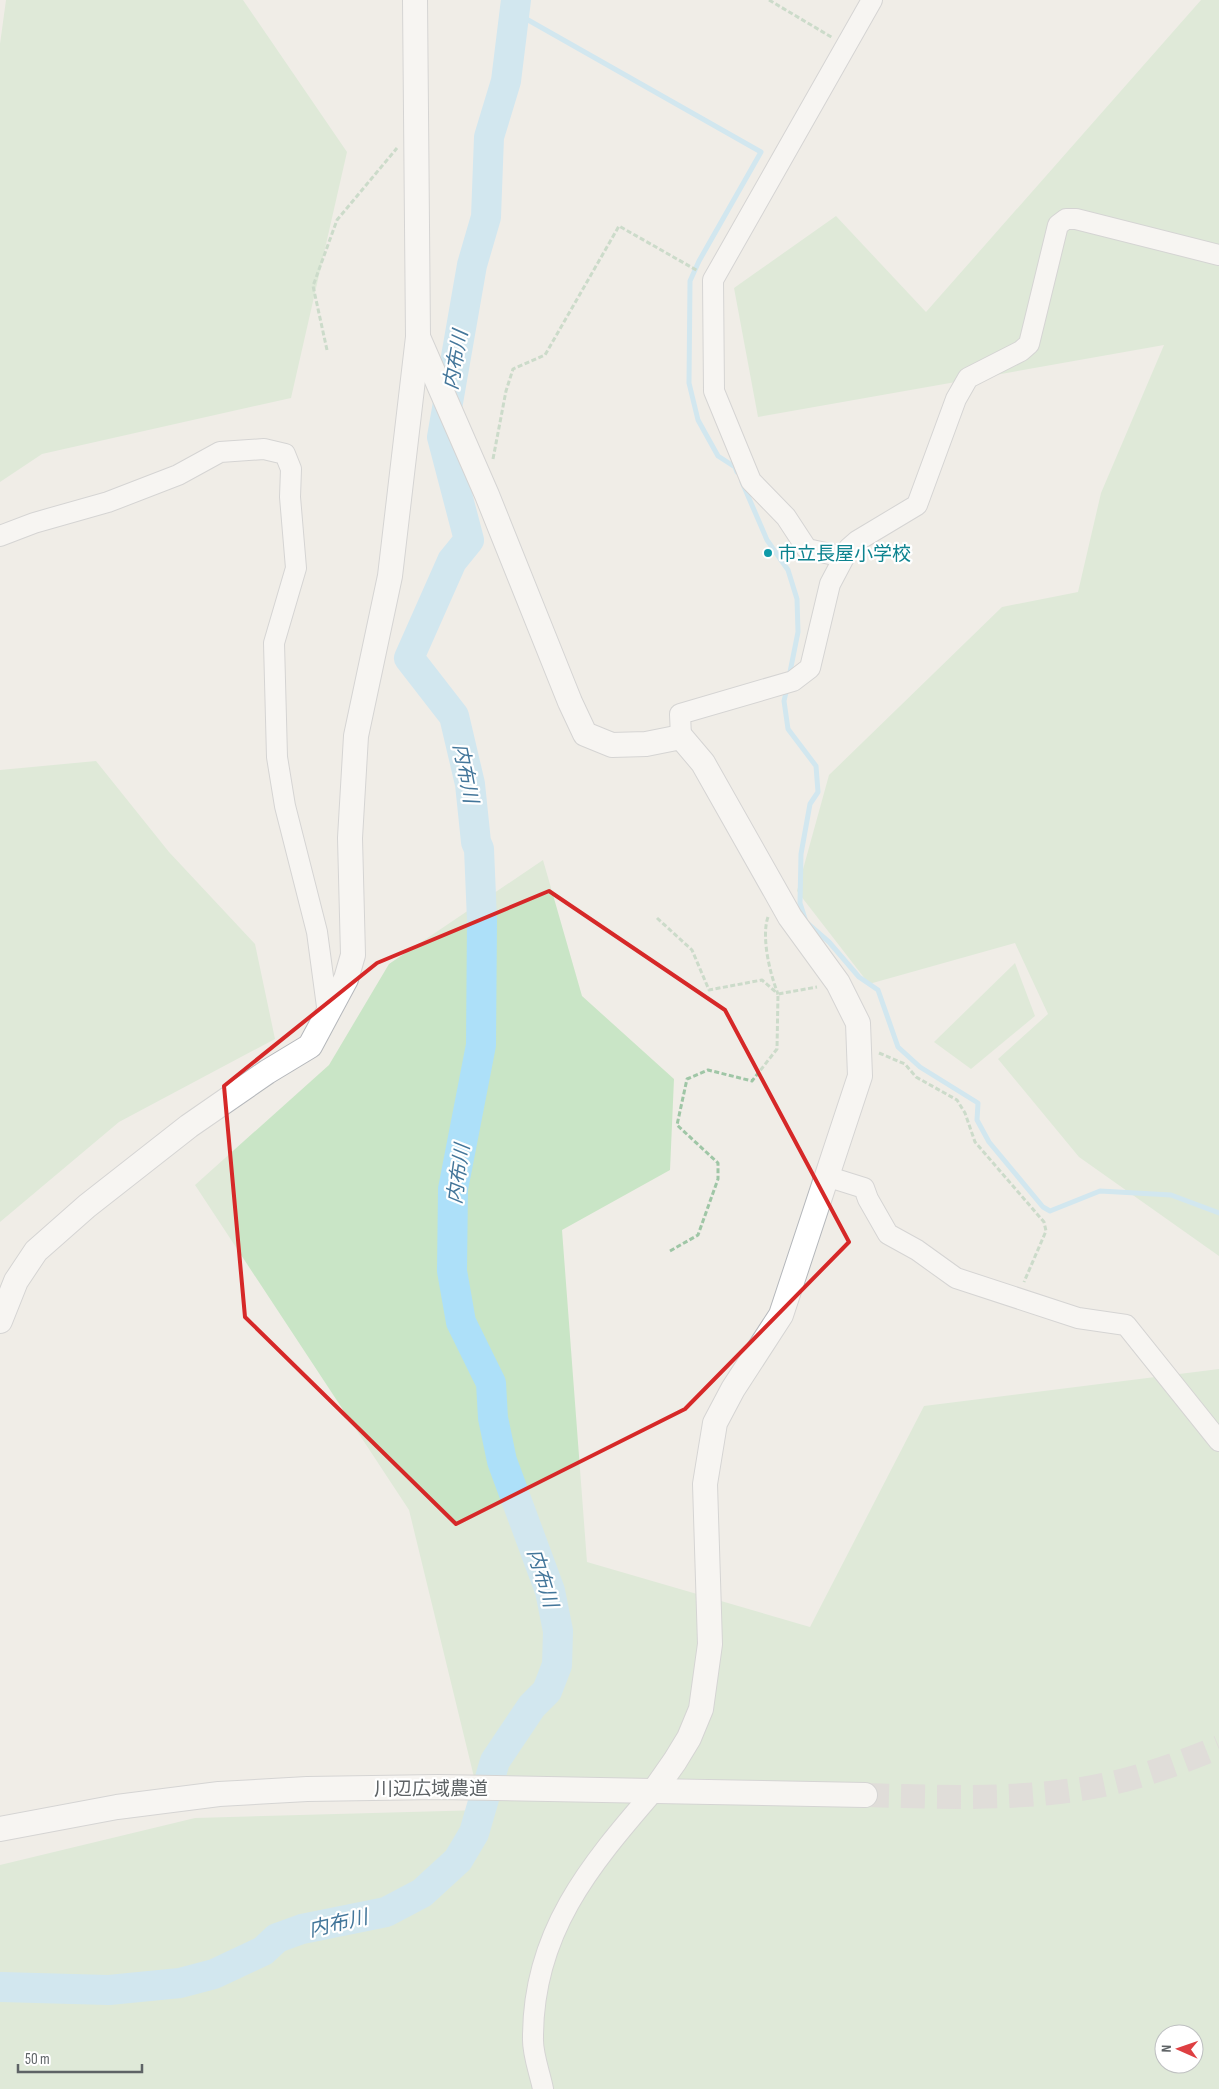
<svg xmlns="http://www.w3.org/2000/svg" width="1219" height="2089" viewBox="0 0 1219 2089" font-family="'Sofia Sans Condensed','Noto Sans JP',sans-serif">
<rect width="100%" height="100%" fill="#f0ede7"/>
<g fill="#c9e5c6" fill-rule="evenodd">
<path d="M6,0H243L347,152L291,398L42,454L0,482V44Z"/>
<path d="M1201,0H1219V1256L1079,1157L998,1059L1048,1014L1015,943L869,984L797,891L829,775L1002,607L1078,592L1101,493L1164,345L758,417L734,288L836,216L926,312Z"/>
<path d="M96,761L169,852L255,944L275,1039L119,1122L0,1222V770Z"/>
<path d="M543,860L582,996L674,1079L670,1170L562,1230L587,1562L810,1627L924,1406L1219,1369V2089H0V1865L195,1818L482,1810L409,1510L195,1185L329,1065L389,964ZM1164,2034H1194V2064H1164Z"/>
<path d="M1015,963L1035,1016L971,1069L934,1042Z"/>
</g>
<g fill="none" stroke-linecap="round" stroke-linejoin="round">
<g stroke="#ade0f9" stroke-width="5">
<path d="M514,12L761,152L699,261L690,281L689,383L698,420L718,456L735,467L737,472"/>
<path d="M742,482L767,540L788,570L797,599L798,632L789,677"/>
<path d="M787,688L784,701L788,729L816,766L818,792L810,804L801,854L800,903L806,922L829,942L859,977L878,990L898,1047L920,1067L978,1103L977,1120L989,1142L1043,1207L1050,1211L1100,1191L1171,1195L1219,1213"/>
</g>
<path stroke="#ade0f9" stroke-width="30" d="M0,1987L109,1990L180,1983L214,1974L263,1951L277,1938L302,1929L386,1912L422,1893L458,1860L474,1833L495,1761L532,1706L547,1691L557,1665L558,1631L550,1591L502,1461L493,1418L491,1383L461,1322L452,1271L453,1189L481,1045L482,920L479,849L476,842L470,784L454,716L409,658L452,561L469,540L442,437L472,265L486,217L489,137L506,81L516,0"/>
<path stroke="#cccac7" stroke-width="24" stroke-dasharray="24 12" stroke-linecap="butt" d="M865,1795C937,1797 1010,1800 1081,1789C1129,1782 1175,1765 1219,1747"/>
<g stroke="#b4b7bb" stroke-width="22">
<g id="minor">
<path d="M0,536L34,523L108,502L178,475L220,452L264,449L285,454L291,469L290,497L296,568L274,643L277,757L285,806L317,932L328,1014"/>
<path d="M844,557L807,549L786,517L751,481L714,391L713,280L872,0"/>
<path d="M681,737L680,714L793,681L810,668L830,584L849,548L857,541L917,505L956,399L968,378L1021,351L1029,344L1058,225L1066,219H1076L1219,255"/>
<path d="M829,1177L864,1188L868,1199L888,1234L917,1250L956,1278L1078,1318L1126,1325L1219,1441"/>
<path d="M543,2089C540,2073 532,2054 533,2037C533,1933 589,1866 654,1791"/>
</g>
</g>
<g stroke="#b4b7bb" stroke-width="26">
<g id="tertiary">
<path d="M418,337L487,495L570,702L585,734L612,745L646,744L681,737L703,763L790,917L838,983L858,1023L860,1076L781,1315L733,1389L715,1423L705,1484L710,1644L701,1709L689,1738L675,1761L654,1791"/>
<path d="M0,1321L16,1281L36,1251L87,1206L189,1126L267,1072L310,1046L346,979L353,955L350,838L356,736L390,576L418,337L415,0"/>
<path d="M0,1829L117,1807L219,1794L307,1789L438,1787L865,1795"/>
</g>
</g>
<g stroke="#9fc6a6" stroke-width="3" stroke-dasharray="5 2.5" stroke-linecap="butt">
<path d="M769,0L833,38"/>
<path d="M327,350L313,286L337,220L397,148"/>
<path d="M493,459L506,391L513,369L545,355L619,226L698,271"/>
<path d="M768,917C761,937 770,974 778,994"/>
<path d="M657,918L692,950L709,990L762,980L778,994"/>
<path d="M879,1053L905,1064L916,1077L957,1100L965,1113L975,1142L1044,1222L1046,1231L1024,1282"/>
<path d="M670,1251L698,1235L718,1179V1163L677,1125L687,1079L708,1070L752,1081L777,1049L778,994L817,987"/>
</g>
<use href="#minor" stroke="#fff" stroke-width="20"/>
<use href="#tertiary" stroke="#fff" stroke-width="24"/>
</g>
<path d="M0 0H1219V2089H0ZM549,891L725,1010L849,1242L685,1409L456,1524L245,1317L224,1086L377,963Z" fill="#f0ede7" fill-opacity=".55" fill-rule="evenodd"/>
<path fill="none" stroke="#d62828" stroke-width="4" stroke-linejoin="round" d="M549,891L725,1010L849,1242L685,1409L456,1524L245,1317L224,1086L377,963Z"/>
<circle fill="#0f9aa8" stroke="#fff" stroke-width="2" cx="768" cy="553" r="5"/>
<g text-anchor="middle" stroke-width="4.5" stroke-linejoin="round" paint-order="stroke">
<g font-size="19" fill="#0d838f" stroke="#fff" text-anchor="start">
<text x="778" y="560">市立長屋小学校</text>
</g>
<g font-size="19" fill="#5e6366" stroke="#fff">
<text x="431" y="1795">川辺広域農道</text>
</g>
<g font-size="20" font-style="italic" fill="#43769a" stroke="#fff">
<text transform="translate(455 360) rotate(-80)" y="7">内布川</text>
<text transform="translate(466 773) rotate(79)" y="7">内布川</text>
<text transform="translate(458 1174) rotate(-82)" y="7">内布川</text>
<text transform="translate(543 1578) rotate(73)" y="7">内布川</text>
<text transform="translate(338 1923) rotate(-13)" y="7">内布川</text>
</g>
</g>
<g transform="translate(1179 2049) rotate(272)"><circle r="24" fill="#ffffff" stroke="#bfc1c2"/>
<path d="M0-4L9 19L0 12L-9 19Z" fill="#de3f42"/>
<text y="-8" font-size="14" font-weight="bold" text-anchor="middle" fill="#5e6366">N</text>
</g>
<path d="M18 2064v8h124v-8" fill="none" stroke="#5e6366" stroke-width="2.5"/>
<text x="25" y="2064" font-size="15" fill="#5e6366" stroke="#ffffff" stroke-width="4" paint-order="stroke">50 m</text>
</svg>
